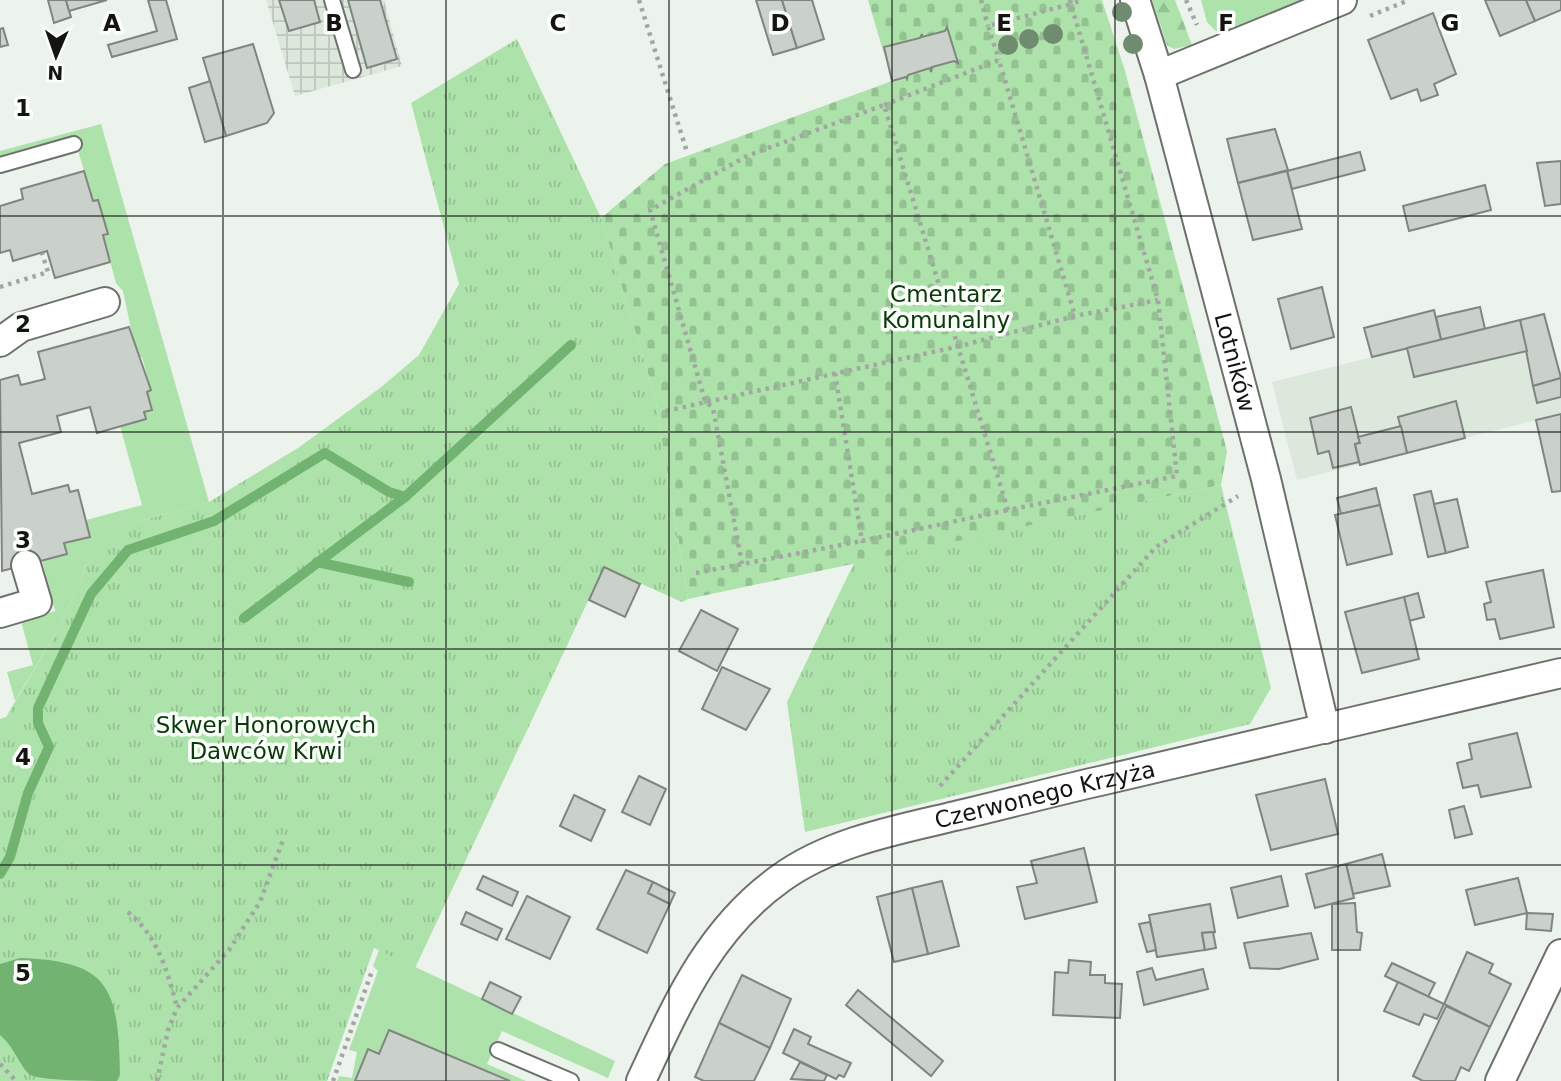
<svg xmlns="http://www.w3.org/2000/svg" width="1561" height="1081" viewBox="0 0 1561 1081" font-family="'DejaVu Sans',sans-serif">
<defs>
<pattern id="industrial-grid" width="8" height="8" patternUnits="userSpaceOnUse" patternTransform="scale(1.75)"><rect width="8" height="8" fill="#dde8dd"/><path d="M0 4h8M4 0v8" fill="none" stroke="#bdc6bd"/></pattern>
<pattern id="forest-firs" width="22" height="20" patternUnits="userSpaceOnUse" patternTransform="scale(1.75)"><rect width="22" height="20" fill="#ade2aa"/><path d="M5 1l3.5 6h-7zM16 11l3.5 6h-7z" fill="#94c191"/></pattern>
<pattern id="cemetery-stones" width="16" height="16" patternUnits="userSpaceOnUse" patternTransform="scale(1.75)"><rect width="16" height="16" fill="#ade2aa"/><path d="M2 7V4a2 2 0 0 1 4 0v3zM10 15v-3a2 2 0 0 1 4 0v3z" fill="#94c191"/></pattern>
<pattern id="park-tufts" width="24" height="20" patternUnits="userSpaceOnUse" patternTransform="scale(1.75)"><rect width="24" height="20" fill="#ade2aa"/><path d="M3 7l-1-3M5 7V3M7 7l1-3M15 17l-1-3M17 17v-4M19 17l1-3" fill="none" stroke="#94c191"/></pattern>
</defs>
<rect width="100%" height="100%" fill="#ecf2ec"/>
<path fill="#dde8dd" d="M1544,314L1561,378V414L1297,480L1272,382Z"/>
<path fill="url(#industrial-grid)" d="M266,0H384L402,66L295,96Z"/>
<g fill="#ade2aa">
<path d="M1201,0H1300L1219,34L1207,22Z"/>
<path d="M101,124L209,502L136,522L86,566L62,623L15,701L7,672L33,665L21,621L55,611L42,560L67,554L64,543L90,537L86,520L142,505L120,426L146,419L144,412L152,410L147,392L151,390L142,357H137L123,291L116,283L103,235L107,234L93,201L74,137L0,157V151Z"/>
<path d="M379,950L615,1061L608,1078L502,1031L487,1064L526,1081H510L389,1030L379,1054L368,1049L355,1081H337L339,1076L352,1078L357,1052L349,1050L378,971L373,966Z"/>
</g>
<path fill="url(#forest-firs)" d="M1152,0H1175L1192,45L1174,49L1167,45Z"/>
<path fill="url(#cemetery-stones)" d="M868,0H1102L1125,71L1227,451L1221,485L688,599L655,397L601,218L665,164L892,81Z"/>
<g fill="url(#park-tufts)">
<path d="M517,39L601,218L655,397L688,599L682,602L604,567L415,968L374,948L327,1081H0V719L6,717L62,623L86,566L112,535L136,522L209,502L298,448L380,388L419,355L459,284L411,103Z"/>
<path d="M1221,485L1271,688L1250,724L805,832L787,702L854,563Z"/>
</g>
<path fill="#73b371" d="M20,958C112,961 118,990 120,1074L117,1081C98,1081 44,1081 30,1075C19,1065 15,1048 0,1035V964Z"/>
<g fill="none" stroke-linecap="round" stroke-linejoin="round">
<g stroke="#73b371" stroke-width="10">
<path d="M317,562L409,582"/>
<path d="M244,618L405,497"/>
<path d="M0,874L10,857L28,793L49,747L38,723V708L91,594L128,550L214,521L325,453L389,492L405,497L571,345"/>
</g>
</g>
<g fill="#cad0ca" stroke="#808580" stroke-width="2">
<path d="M48,0H66L71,17L54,23Z"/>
<path d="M66,0H107L69,11Z"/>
<path d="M148,0H166L177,39L112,57L108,45L157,31Z"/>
<path d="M279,0H314L320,22L289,31Z"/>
<path d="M348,0H380L397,59L367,68Z"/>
<path d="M756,0H782L797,48L773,55Z"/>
<path d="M782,0H812L824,39L797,48Z"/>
<path d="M1485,0H1526L1535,21L1500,36Z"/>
<path d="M1526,0H1561V10L1535,21Z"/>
<path d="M1433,13L1456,74L1434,84L1438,95L1421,101L1417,89L1391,99L1368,40Z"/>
<path d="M947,27L958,63L954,61L932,67L931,72L930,68L908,75L907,79L906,77L892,81L884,47L920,38L922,34V37L945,31Z"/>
<path d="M3,28L8,45L0,47V29Z"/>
<path d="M253,44L274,113L267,123L226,136L203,58Z"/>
<path d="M210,81L226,136L205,142L189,88Z"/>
<path d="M1275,129L1288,170L1238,183L1227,139Z"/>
<path d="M1360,152L1365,170L1292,189L1287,171Z"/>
<path d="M1561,161V204L1545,206L1537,163Z"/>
<path d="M84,171L93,201L98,200L108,234L103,235L110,262L55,278L47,251L13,261L10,250L0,253V206L23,199L21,189Z"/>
<path d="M1287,171L1302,229L1253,240L1238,183Z"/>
<path d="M1485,185L1491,210L1409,231L1403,206Z"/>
<path d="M1322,287L1334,337L1291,349L1278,299Z"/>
<path d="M1480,307L1485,329L1441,340L1436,317Z"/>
<path d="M1434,310L1441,340L1372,357L1364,328Z"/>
<path d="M1544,314L1561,378L1533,386L1520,320Z"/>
<path d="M1520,320L1527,351L1414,377L1407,348Z"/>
<path d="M129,327L151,390L147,392L152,410L144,412L146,419L97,433L90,407L57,416L61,432L19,443L32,494L68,485L70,492L78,490L90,537L64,543L67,554L2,571L0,380L18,375L21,385L45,379L38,352Z"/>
<path d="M1561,378V397L1537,403L1533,386Z"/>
<path d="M1456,401L1465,438L1407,453L1398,417Z"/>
<path d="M1351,407L1360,443L1355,444L1359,462L1333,468L1329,451L1318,454L1310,418Z"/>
<path d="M1561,414V491L1552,492L1536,420Z"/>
<path d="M1401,426L1407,453L1360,465L1355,444L1360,443L1358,437Z"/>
<path d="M1376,488L1380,505L1341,514L1337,498Z"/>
<path d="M1431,491L1446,553L1428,557L1414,495Z"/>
<path d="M1457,499L1468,547L1446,553L1434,504Z"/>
<path d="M1380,505L1392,554L1347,565L1335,515Z"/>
<path d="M604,567L640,584L625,617L589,600Z"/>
<path d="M1543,570L1554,627L1500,639L1495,619L1487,620L1484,604L1491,602L1486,582Z"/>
<path d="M1418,593L1424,617L1409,621L1404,597Z"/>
<path d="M1404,597L1419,659L1362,673L1345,612Z"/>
<path d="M701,610L738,629L717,671L679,651Z"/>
<path d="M722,667L770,689L746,730L702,709Z"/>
<path d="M1517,733L1531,787L1481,797L1478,785L1463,788L1457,763L1472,759L1469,744Z"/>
<path d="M639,776L666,789L650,825L622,812Z"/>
<path d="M1325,779L1338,834L1271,850L1256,795Z"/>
<path d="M574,795L605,810L591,841L560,826Z"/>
<path d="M1464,806L1472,834L1455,838L1449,810Z"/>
<path d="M1084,848L1097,902L1025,919L1017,887L1037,883L1031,861Z"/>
<path d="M1382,854L1390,886L1353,894L1346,864Z"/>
<path d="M1346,864L1354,898L1315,908L1306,874Z"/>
<path d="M626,870L653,882L648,893L670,904L647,953L597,929Z"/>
<path d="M483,876L518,892L512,906L477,889Z"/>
<path d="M1281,876L1288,906L1238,918L1231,888Z"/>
<path d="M1518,878L1527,913L1475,925L1466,890Z"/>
<path d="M942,881L959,946L928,954L912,888Z"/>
<path d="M653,882L675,893L670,904L648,893Z"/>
<path d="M912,888L928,954L894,962L877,897Z"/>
<path d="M527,896L570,917L550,959L506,939Z"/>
<path d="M1355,903L1357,932L1362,933L1360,950H1332V904Z"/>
<path d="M1210,904L1215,932L1202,933L1205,950L1157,957L1149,915Z"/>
<path d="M466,912L502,929L497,940L461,924Z"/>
<path d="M1527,913L1553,914L1551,931L1526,929Z"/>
<path d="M1150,922L1156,950L1147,952L1139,924Z"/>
<path d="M1213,932L1216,948L1205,950L1202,933Z"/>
<path d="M1311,933L1318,959L1279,969L1250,968L1244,943Z"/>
<path d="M1467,952L1493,964L1489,973L1511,984L1490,1027L1444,1004Z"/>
<path d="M1069,960L1091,962L1090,975H1105V983L1122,984L1120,1018L1053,1015L1055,972L1068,973Z"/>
<path d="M1392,963L1435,983L1428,997L1385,976Z"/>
<path d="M1152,968L1156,980L1203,969L1208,989L1144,1005L1137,972Z"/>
<path d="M742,975L791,999L770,1048L719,1023Z"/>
<path d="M490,982L521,997L512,1014L482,999Z"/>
<path d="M1398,982L1444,1004L1437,1019L1424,1014L1419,1025L1384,1011Z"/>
<path d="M858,990L943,1061L931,1076L846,1005Z"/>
<path d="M1446,1006L1490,1027L1469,1071L1461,1067L1455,1081H1423L1413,1076Z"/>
<path d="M719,1023L770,1048L754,1081H704L695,1077Z"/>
<path d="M794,1029L811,1037L808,1044L851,1063L844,1077L839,1075L836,1079L783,1053Z"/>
<path d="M389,1030L510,1081H355L368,1049L379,1054Z"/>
<path d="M800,1062L827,1075L824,1081L791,1079Z"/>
</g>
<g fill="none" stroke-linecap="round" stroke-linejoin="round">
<g stroke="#6d716c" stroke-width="18">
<g id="lane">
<path d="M332,0L353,70"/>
<path d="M0,165L74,144"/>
<path d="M498,1050L571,1081"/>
</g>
</g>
<g stroke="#6d716c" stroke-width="32">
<g id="street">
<path id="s1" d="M1135,0L1159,75L1266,479L1325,729"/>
<path d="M1159,75L1342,0"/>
<path d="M0,342L21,327L105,302"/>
<path d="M0,613L37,602L26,565"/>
<path id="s2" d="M641,1081C677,1004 709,929 781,878C831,842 896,830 955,816C1003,805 1051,792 1100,781C1254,746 1407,708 1561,673"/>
<path d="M1500,1081L1561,954"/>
</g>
</g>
<g stroke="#a3a7a3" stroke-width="4.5" stroke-dasharray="3.5 5" stroke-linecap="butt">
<path d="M639,0L687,152"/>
<path d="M981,0L988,26"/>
<path d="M1070,0L1071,4L1082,0"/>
<path d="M1186,0L1197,25"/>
<path d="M1370,16L1409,0"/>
<path d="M884,105L999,60L1075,316"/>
<path d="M0,287L48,272L42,253"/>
<path d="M835,373L862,541L1008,510"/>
<path d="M666,411L960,346L1075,316L1158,300"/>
<path d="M742,564L713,408L705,401L650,210L747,156L884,105L1008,510L1177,476L1158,300L1071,4L988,26L999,60"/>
<path d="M696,573L862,541"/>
<path d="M940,786L1156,547L1238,496"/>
<path d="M128,912C158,937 167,970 177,1007"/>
<path d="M0,1064L16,1081"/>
<path d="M157,1081L168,1030L177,1008L229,950L260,902L284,837"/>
<path d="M333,1081L372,971"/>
</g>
<use href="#lane" stroke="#fff" stroke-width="14"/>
<use href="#street" stroke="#fff" stroke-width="28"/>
</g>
<g fill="#708c70">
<circle cx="1122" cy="12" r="10"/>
<circle cx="1053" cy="34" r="10"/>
<circle cx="1029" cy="39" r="10"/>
<circle cx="1133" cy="44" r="10"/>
<circle cx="1008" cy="45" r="10"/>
</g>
<path fill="none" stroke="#141513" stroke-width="2" stroke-opacity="0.55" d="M223,0V1081M446,0V1081M669,0V1081M892,0V1081M1115,0V1081M1338,0V1081M0,216H1561M0,432H1561M0,649H1561M0,865H1561"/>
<g text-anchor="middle" stroke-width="7" stroke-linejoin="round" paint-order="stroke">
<g font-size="23" fill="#0a380b" stroke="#fbfffa">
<text x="946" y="302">Cmentarz<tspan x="946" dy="26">Komunalny</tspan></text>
<text x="266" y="733">Skwer Honorowych<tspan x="266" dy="26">Dawców Krwi</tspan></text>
</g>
<g font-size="23" fill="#141513" stroke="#fbfffa">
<text dy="8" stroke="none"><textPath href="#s1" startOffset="376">Lotników</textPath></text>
<text dy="8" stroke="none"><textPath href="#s2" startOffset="528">Czerwonego Krzyża</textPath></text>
</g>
</g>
<g font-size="23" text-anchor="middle" font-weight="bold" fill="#141513" stroke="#fbfffa" stroke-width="7" stroke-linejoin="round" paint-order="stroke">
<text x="112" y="31">A</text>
<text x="334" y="31">B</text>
<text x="558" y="31">C</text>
<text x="780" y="31">D</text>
<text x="1004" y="31">E</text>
<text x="1226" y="31">F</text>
<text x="1450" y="31">G</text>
<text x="23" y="116">1</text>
<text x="23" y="332">2</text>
<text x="23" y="548">3</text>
<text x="23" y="765">4</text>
<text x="23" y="981">5</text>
</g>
<g transform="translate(56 56) rotate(182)" stroke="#fbfffa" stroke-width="5" paint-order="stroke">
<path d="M0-5L12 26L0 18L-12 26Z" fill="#141513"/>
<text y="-10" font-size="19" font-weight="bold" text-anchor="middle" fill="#141513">N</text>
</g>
</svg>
